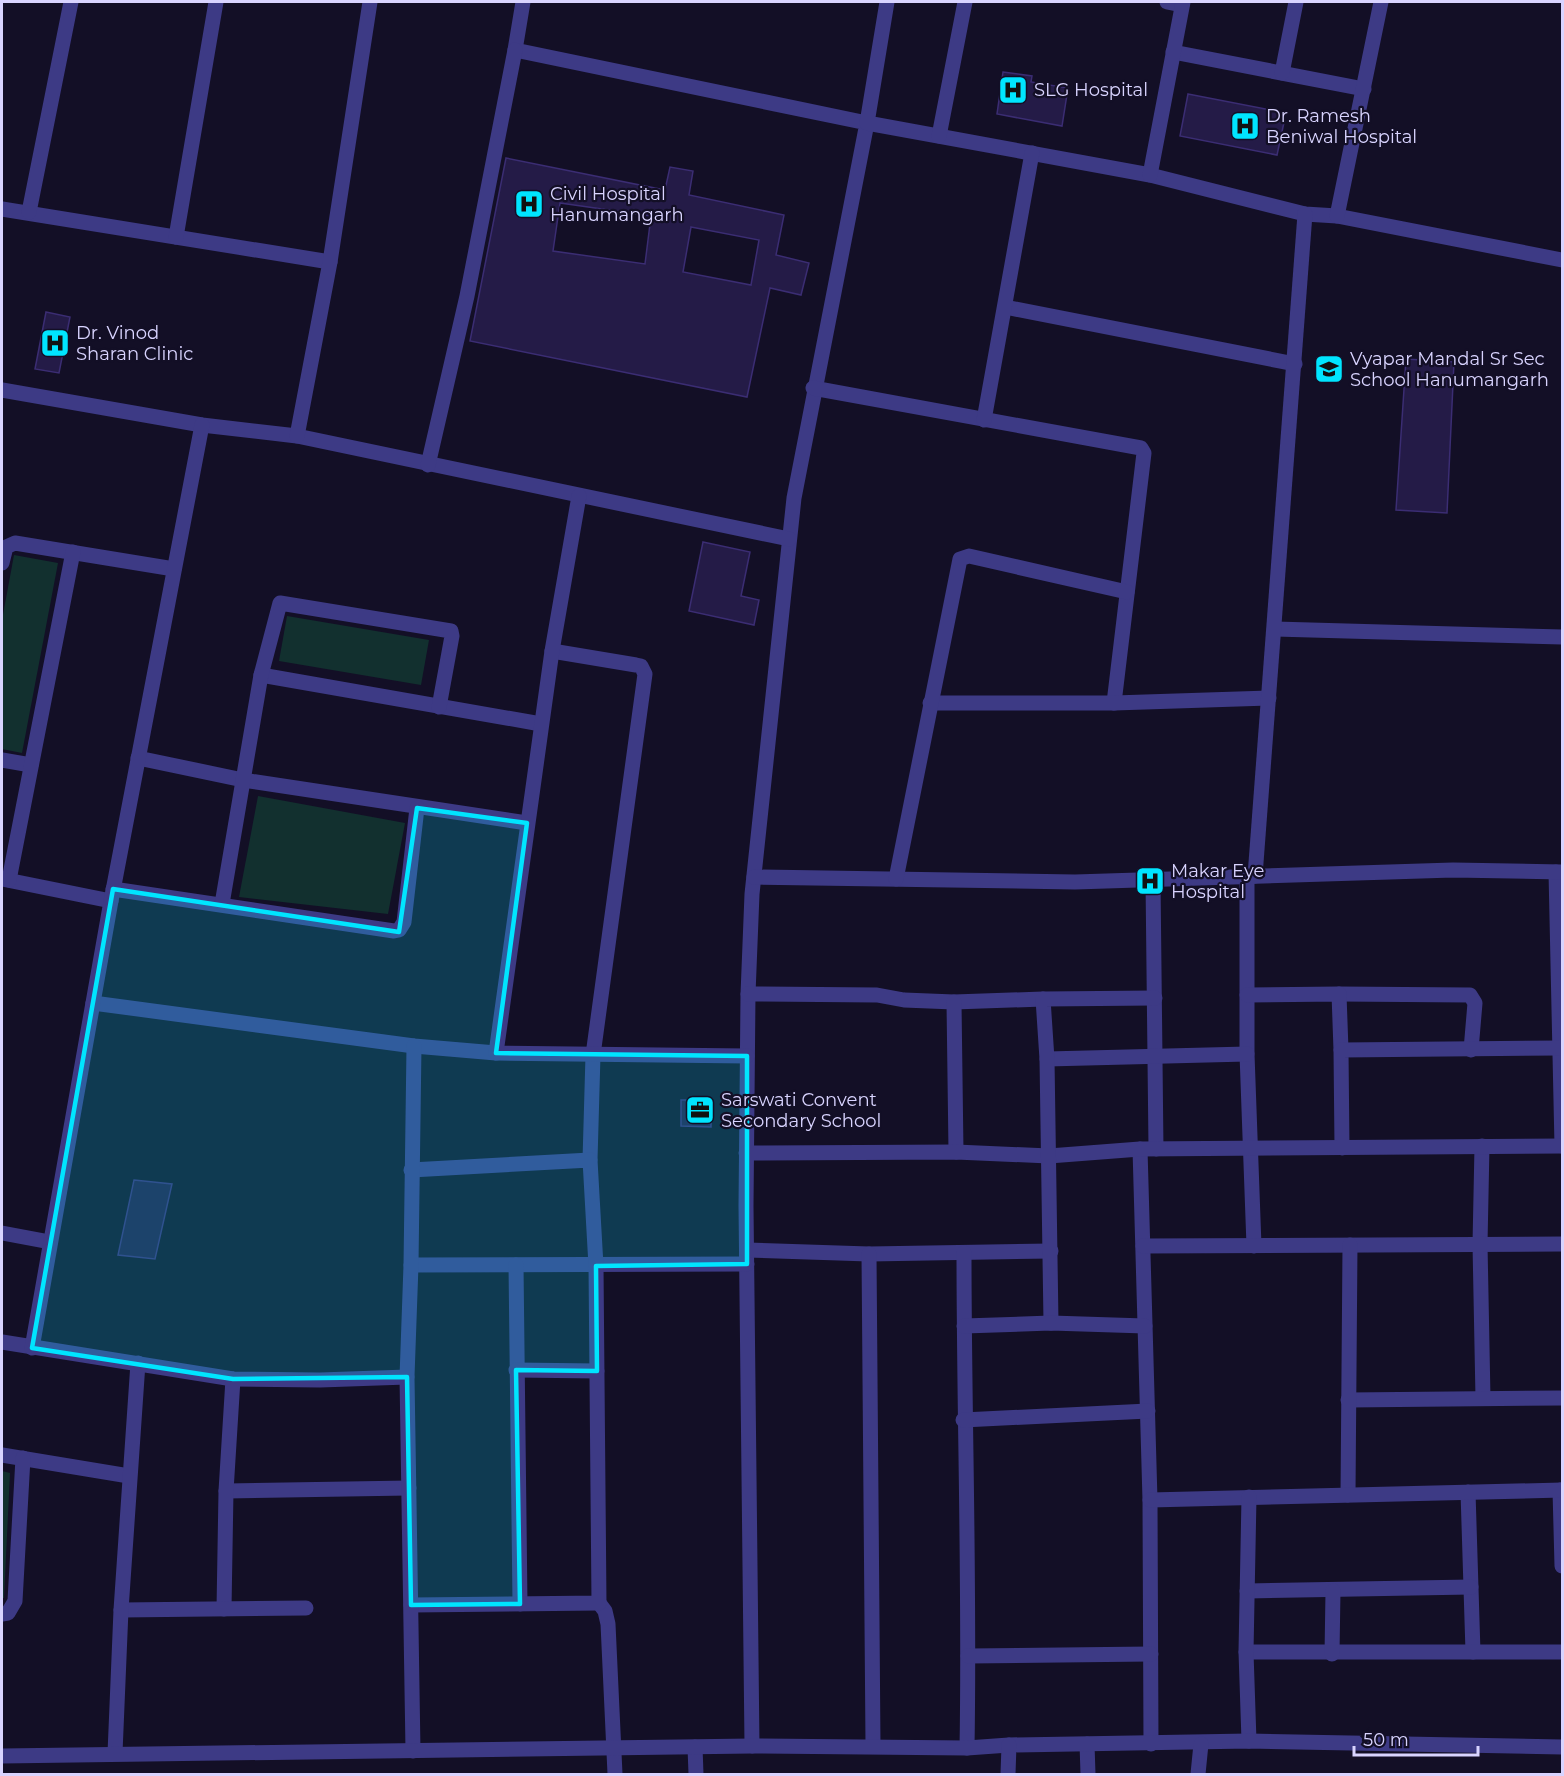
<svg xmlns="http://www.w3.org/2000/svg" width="1564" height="1776" viewBox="0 0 1564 1776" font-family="Montserrat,sans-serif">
<rect width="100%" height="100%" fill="#130f26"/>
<g fill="#12302f">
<path d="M14,555L58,563L22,753L2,749V620Z"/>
<path d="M287,616L429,640L421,685L279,661Z"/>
<path d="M258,796L405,823L388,914L239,897Z"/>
<path d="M2,1471L10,1473L4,1598H2Z"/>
</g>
<g fill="#241b47" stroke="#3b2d73" stroke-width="1.5" fill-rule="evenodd">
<path d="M1003,72L1032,76L1031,82L1068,88L1062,126L997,114Z"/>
<path d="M1188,94L1286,113L1277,155L1180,136Z"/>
<path d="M506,158L665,190L670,167L693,171L689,195L784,215L776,255L809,263L801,295L770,288L747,397L470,341ZM560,203L651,216L645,264L553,251ZM691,227L759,240L751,285L683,272Z"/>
<path d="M46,312L70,317L59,373L35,369Z"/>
<path d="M1406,359L1454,362L1447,513L1396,510Z"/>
<path d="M703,542L750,552L741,596L759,600L754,625L689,611Z"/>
<path d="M681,1100H711V1127L681,1126Z"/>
<path d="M134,1180L172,1184L155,1259L118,1255Z"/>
</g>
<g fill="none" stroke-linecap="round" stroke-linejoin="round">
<g stroke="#3d3a85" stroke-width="15">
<path d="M523,2L515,50L867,123L794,498L752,894L748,994L746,1206L752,1746"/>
<path d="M887,2L867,123L1150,175L1305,214L1337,216L1562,260"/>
<path d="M1167,2L1182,5"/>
<path d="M1173,52L1364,89"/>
<path d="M1282,73L1296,2"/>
<path d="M939,136L965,2"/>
<path d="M1150,175L1183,2"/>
<path d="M2,209L330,262"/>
<path d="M29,212L71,2"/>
<path d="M1337,216L1381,2"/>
<path d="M176,237L216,2"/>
<path d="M1005,307L1295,364"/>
<path d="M813,388L1141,448L1144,453L1114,703"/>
<path d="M2,390L202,425L297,436L789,539"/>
<path d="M984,420L1032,153"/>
<path d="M297,436L330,262L370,2"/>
<path d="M428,465L467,296L515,50"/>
<path d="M2,563L6,547L15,543L174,569"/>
<path d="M1275,629L1562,637"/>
<path d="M552,651L636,665L641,666L645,674L593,1055L590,1160"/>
<path d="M261,675L541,724"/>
<path d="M930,703H1114L1269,698"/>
<path d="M138,758L243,780L527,823"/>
<path d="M2,760L31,765"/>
<path d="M1556,872L1562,1146"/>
<path d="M1255,876L1305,214"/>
<path d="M754,877L1075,882L1453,870L1562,872"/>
<path d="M1247,877V1054L1254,1246"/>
<path d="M2,879L111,901"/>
<path d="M896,879L960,559L969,556L1127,592"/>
<path d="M9,880L73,552"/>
<path d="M1153,880L1156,1149"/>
<path d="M113,889L394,931L399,930L404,922L417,808"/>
<path d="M222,904L261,675L280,603L451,631L452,636L439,707"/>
<path d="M748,994L877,995L904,1000L954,1002L1043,999"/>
<path d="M1339,994L1470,995L1475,1003L1471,1050"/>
<path d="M1247,995L1339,994L1341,1050"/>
<path d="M954,1002L956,1152"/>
<path d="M93,1003L414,1046L496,1053L747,1056"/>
<path d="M496,1053L552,651L579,496"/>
<path d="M1047,1059L1247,1054"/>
<path d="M1482,1146L1480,1244L1483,1398"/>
<path d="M1342,1148L1341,1050L1560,1048"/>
<path d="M1140,1149L1150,1500L1151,1744"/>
<path d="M746,1153L956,1152L1049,1156L1140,1149L1562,1146"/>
<path d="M2,1233L50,1242"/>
<path d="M1143,1246L1562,1244"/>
<path d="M747,1250L869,1254L1051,1251"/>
<path d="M964,1253C964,1418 970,1583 967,1748"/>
<path d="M869,1254L873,1745"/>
<path d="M411,1265L747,1264"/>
<path d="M516,1265L520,1604"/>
<path d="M1051,1323L1047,1059L1043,999L1155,998"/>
<path d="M964,1326L1051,1323L1145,1326"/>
<path d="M2,1342L233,1379L320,1380L407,1377"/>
<path d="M32,1348L111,901L202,425"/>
<path d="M516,1370L597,1371"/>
<path d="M1348,1400L1562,1398"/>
<path d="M963,1420L1148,1411"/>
<path d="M2,1455L129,1476"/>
<path d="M1560,1490L1562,1566"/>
<path d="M226,1491L409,1488"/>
<path d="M1468,1492L1473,1652"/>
<path d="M1348,1495L1350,1245"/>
<path d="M1150,1500L1562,1490"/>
<path d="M1247,1591L1471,1587"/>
<path d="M599,1603L605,1611L608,1624L615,1774"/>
<path d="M411,1605L599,1603L596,1266L590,1160L411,1170"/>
<path d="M224,1609L226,1491L233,1379"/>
<path d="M121,1610L306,1608"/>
<path d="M2,1614L8,1613L15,1601L23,1458"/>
<path d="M1246,1652H1562"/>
<path d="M1332,1654L1333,1591"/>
<path d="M968,1656L1151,1654"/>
<path d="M1249,1741L1246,1652L1249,1497"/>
<path d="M1087,1744L1088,1774"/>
<path d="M695,1747L696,1774"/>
<path d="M413,1751L407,1377L411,1265L414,1046"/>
<path d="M115,1753L121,1610L138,1363"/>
<path d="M2,1756L752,1746L967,1748L1009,1745L1249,1741L1562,1747"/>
<path d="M1008,1774L1009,1745"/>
<path d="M1198,1774L1201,1744"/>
</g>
</g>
<path fill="#00e5ff" fill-opacity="0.2" stroke="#00e5ff" stroke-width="4.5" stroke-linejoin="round" d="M417,808L527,823L496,1053L747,1056V1264L596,1266L597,1371L516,1370L520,1604L411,1605L407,1377L233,1379L32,1348L113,889L399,932Z"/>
<defs>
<g id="hospital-square" transform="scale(1.5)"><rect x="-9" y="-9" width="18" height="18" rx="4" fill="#00e5ff" stroke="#130f26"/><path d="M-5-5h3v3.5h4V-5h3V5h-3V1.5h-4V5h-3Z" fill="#111"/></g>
<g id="school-square" transform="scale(1.5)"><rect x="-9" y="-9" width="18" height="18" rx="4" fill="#00e5ff" stroke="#130f26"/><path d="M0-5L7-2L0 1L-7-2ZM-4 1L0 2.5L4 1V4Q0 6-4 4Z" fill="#111"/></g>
<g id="office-square" transform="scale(1.5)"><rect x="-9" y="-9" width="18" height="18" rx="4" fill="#00e5ff" stroke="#130f26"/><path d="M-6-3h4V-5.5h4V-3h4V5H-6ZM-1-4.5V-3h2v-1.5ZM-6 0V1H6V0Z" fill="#111"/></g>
</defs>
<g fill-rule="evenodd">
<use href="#hospital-square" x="1013" y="90"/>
<use href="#hospital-square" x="1245" y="126"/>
<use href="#hospital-square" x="529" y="204"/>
<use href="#hospital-square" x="55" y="343"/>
<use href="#school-square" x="1329" y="369"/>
<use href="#hospital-square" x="1150" y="881"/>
<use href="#office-square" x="700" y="1110"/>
</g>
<g text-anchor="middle" stroke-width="4.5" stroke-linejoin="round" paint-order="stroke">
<g font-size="18" fill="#d9d4ff" stroke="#130f26" text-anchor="start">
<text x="1034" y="96">SLG Hospital</text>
<text x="1266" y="122">Dr. Ramesh<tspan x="1266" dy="21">Beniwal Hospital</tspan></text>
<text x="550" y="200">Civil Hospital<tspan x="550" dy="21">Hanumangarh</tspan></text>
<text x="76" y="339">Dr. Vinod<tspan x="76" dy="21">Sharan Clinic</tspan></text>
<text x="1350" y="365">Vyapar Mandal Sr Sec<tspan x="1350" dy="21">School Hanumangarh</tspan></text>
<text x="1171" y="877">Makar Eye<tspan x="1171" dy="21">Hospital</tspan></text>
<text x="721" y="1106">Sarswati Convent<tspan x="721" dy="21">Secondary School</tspan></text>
</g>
</g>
<rect width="1564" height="1776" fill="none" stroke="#d9d4ff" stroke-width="6"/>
<path d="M1354 1746v9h124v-9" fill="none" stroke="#d9d4ff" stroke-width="3"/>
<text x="1363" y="1746" font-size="18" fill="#d9d4ff" stroke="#130f26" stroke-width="4.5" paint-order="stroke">50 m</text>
</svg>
